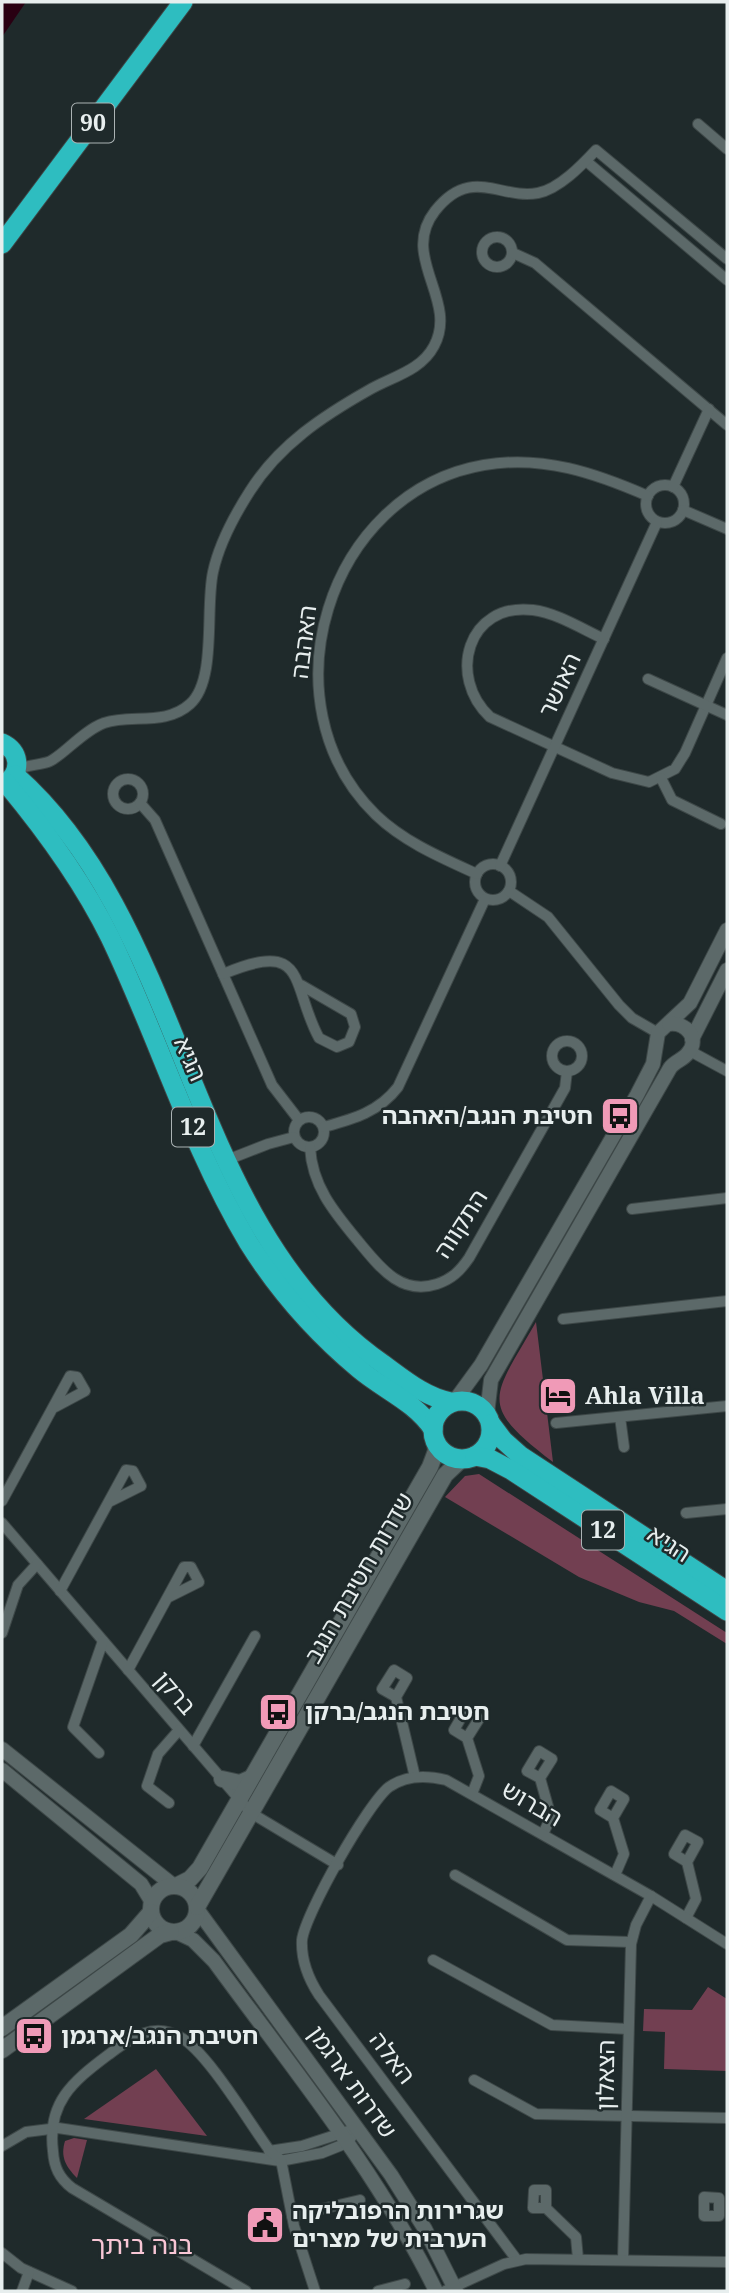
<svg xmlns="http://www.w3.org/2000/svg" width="729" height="2293" viewBox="0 0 729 2293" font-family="'Noto Serif','Noto Sans Hebrew',serif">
<rect width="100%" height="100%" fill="#1f2a2b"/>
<g fill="#723f51">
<path d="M536,1322L553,1462C477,1404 492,1399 536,1322Z"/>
<path d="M479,1474L727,1633V1644L674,1611L639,1602L579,1577L445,1497L465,1476Z"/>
<path d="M708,1987L727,1999V2071L664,2069L665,2032L643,2031L644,2009L692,2010Z"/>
<path d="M156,2069L207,2136L84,2119Z"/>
<path d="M74,2138L87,2140L77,2178C66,2167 60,2157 65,2141Z"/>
</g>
<path fill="#290012" d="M2,2H26L2,37Z"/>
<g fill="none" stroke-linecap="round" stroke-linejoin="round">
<g stroke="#3e4848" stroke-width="12">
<g id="minor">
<path d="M698,124L727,149"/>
<path d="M586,161L727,280"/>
<circle cx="497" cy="252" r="15"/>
<path d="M513,253L535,263L727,425"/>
<circle cx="665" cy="504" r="19"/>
<path d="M673,487L709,409"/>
<path d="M683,510L727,529"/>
<path d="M604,639C582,629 557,613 533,610C467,602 447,677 490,717L612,773L649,782L675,769L685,753L727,658"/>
<path d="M648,679L727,715"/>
<path d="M17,769C28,765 38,765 48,762C61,758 82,731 104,723C131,714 166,726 190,704C217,680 205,608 213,572C219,544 234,516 250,491C279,445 323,416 369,390C391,377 421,371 434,346C459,300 399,257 435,211C471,165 500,200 538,193C559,189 582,165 596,150L727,259"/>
<path d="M661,778L672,800L721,824"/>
<circle cx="128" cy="794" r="15"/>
<path d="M140,803L155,820L272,1085L299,1120"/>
<circle cx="493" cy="882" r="18"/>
<path d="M500,866L657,522"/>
<path d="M477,874C442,858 404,842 376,815C262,704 327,492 484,465C543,455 595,473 648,496"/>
<path d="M509,891L548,917L619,1005L632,1018L658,1033"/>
<path d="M223,974C309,938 290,984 319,1038L337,1047L349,1042L355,1027L351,1014L301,985"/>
<circle cx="567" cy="1056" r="15"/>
<path d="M690,1051L727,1071"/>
<circle cx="309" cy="1132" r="15"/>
<path d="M324,1127C353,1119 379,1112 398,1087L485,899"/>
<path d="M310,1147C312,1186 334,1212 358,1241C379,1266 400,1296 437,1284C452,1279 460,1271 469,1258L565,1088L567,1071"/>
<path d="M227,1160L268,1144L294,1137"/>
<path d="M632,1209L727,1198"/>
<path d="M563,1319L727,1301"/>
<path d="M620,1417L624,1447"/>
<path d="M556,1423L727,1406"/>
<path d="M2,1501L70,1376L77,1377L85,1391L55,1407"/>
<path d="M686,1513L727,1509"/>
<path d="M2,1523L251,1813L338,1865"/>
<path d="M60,1591L126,1470L133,1471L141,1486L111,1501"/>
<path d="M2,1633L18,1585L37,1564"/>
<path d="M128,1670L184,1567H191L199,1582L169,1597"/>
<path d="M396,1697L382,1689L394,1670L407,1678L396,1697L415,1777"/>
<path d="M467,1738L479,1719L465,1711L454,1730L467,1738L479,1776L472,1794"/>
<path d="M193,1746L255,1636"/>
<path d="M99,1753L73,1727L103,1641"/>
<path d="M540,1778L552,1759L539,1751L527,1771L540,1778L551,1817L543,1834"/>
<path d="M169,1803L147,1786L158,1754L179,1730"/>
<path d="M613,1818L624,1799L611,1791L600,1810L613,1818L624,1854L615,1875"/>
<path d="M455,1875L567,1940L631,1942"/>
<path d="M686,1918L696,1899L687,1862L698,1842L685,1835L674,1854L687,1862"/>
<path d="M433,1960L552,2025L628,2029"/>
<path d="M474,2080L536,2114L727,2118"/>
<path d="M2,2146L26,2132L58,2128L280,2161L322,2153L347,2143L358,2128"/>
<path d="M269,2151L302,2146L348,2131"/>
<path d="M704,2197L719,2198V2216H704Z"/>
<path d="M546,2208V2190H534L533,2208H546L576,2237L578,2259"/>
<path d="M292,2216L360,2200"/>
<path d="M2,2253L21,2268L72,2291"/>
<path d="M517,2260L319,1995C308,1978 301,1960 302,1940C305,1914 368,1803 389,1787C406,1775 426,1775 446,1780L651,1896L727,1944"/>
<path d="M623,2260L631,1944L636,1925L651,1896"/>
<path d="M22,2291L29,2272"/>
<path d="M246,2291L72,2188C59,2178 54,2167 53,2151C47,2103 72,2082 108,2055C130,2039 152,2021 180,2037C207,2051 250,2124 270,2151L281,2160L294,2226L315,2291"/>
<path d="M378,2291L405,2284"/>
<path d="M445,2291L504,2264L526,2259L727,2262"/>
</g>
</g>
<g stroke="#3e4848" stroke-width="16">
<g id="tertiary">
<path d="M692,1039L727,970"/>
<path d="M454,1402L481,1365L637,1095L653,1064L658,1033L690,1003L727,930"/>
<path d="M487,1414L491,1380L670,1068C675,1061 683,1060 688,1053C701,1038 685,1022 669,1024"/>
<path d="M2,1749L174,1886"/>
<path d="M2,1770L141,1884L152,1902"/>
<path d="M197,1909L391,2175L425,2229L456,2291"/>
<path d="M176,1932L193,1940L214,1961C292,2068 378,2172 436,2291"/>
</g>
</g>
<g stroke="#3e4848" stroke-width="18">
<g id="secondary">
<path d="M222,1779L240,1783L251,1778"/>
<path d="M176,1886L190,1879L200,1868L430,1467L436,1451L435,1441"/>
<circle cx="174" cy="1909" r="23"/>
<path d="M197,1907L445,1475L462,1459"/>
<path d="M2,2028L131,1935L151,1912"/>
<path d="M2,2050L160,1935L171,1932"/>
</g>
</g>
<g stroke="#3e4848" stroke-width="21">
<g id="trunk">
<path d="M2,244L183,2"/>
<path d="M2,743C20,751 22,771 6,783"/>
<path d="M15,775C191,930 183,1226 383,1364C405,1380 425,1397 451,1402"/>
<path d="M6,783C46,831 82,880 110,937C158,1037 191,1146 248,1242C278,1290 316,1333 359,1369C384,1390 415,1402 433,1429"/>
<circle cx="462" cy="1430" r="29"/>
<path d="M491,1424L503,1440L521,1456L727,1591"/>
<path d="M475,1456L490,1459L511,1470L727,1611"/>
</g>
</g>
<use href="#minor" stroke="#5c6969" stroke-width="10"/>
<use href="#tertiary" stroke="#5c6969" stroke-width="14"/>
<use href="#secondary" stroke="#5c6969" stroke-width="16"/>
<use href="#trunk" stroke="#2ebdc0" stroke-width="19"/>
</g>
<defs>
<g id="bus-square" transform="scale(2.0125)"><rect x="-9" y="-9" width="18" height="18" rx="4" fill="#f09ab7" stroke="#1f2a2b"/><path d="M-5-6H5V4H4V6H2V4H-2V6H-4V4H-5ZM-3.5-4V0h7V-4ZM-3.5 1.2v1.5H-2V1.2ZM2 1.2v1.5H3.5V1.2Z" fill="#111"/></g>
<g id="hotel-square" transform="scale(2.0125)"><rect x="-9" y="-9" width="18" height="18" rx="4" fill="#f09ab7" stroke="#1f2a2b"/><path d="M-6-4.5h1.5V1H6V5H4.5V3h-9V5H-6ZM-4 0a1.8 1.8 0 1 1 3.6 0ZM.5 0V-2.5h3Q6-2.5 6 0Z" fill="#111"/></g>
<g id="civic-square" transform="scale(2.0125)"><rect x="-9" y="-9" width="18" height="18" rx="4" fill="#f09ab7" stroke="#1f2a2b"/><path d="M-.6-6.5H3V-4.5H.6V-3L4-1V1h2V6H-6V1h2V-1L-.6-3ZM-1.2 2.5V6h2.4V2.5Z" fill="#111"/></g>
</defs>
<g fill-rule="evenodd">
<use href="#bus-square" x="620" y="1116"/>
<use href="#hotel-square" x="558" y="1396"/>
<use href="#bus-square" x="278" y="1712"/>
<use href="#bus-square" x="34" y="2036"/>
<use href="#civic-square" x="265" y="2225"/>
</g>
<g text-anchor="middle" stroke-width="5" stroke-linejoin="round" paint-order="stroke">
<g fill="#1f2a2b" stroke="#abb3b4" stroke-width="2">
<rect x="72" y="103.5" width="42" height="39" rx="5"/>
<rect x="172" y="1107.5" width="42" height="39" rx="5"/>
<rect x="582" y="1510.5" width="42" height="39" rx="5"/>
</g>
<g font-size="23" font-weight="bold" fill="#e7eeee">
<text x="93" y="131">90</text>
<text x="193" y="1135">12</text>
<text x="603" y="1538">12</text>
</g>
<g font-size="24" fill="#e7eeee" stroke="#1f2a2b">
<text transform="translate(304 642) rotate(-83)" y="8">האהבה</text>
<text transform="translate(560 685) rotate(-65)" y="8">האושר</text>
<text transform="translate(190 1059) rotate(66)" y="8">הגיא</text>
<text transform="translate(461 1224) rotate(-57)" y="8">התקווה</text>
<text transform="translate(669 1544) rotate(33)" y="8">הגיא</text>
<text transform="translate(359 1578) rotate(-60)" y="8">שדרות חטיבת הנגב</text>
<text transform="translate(175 1693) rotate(49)" y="8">ברקן</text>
<text transform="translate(532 1804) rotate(30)" y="8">הברוש</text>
<text transform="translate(392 2058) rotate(53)" y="8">האלה</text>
<text transform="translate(606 2075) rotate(-89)" y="8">הצאלון</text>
<text transform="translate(352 2082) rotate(54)" y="8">שדרות ארגמן</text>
</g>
<g font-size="24" font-weight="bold" fill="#e7eeee" stroke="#1f2a2b" text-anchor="start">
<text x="593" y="1124" text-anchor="end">חטיבת הנגב/האהבה</text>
<text x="585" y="1404">Ahla Villa</text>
<text x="305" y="1720">חטיבת הנגב/ברקן</text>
<text x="61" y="2044">חטיבת הנגב/ארגמן</text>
<text x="292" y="2219">שגרירות הרפובליקה<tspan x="292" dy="28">הערבית של מצרים</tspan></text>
</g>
<g font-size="26" fill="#f8c6d5" stroke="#1f2a2b">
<text x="142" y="2254">בנה ביתך</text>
</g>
</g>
<rect width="729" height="2293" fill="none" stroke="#e7eeee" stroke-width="7"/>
</svg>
